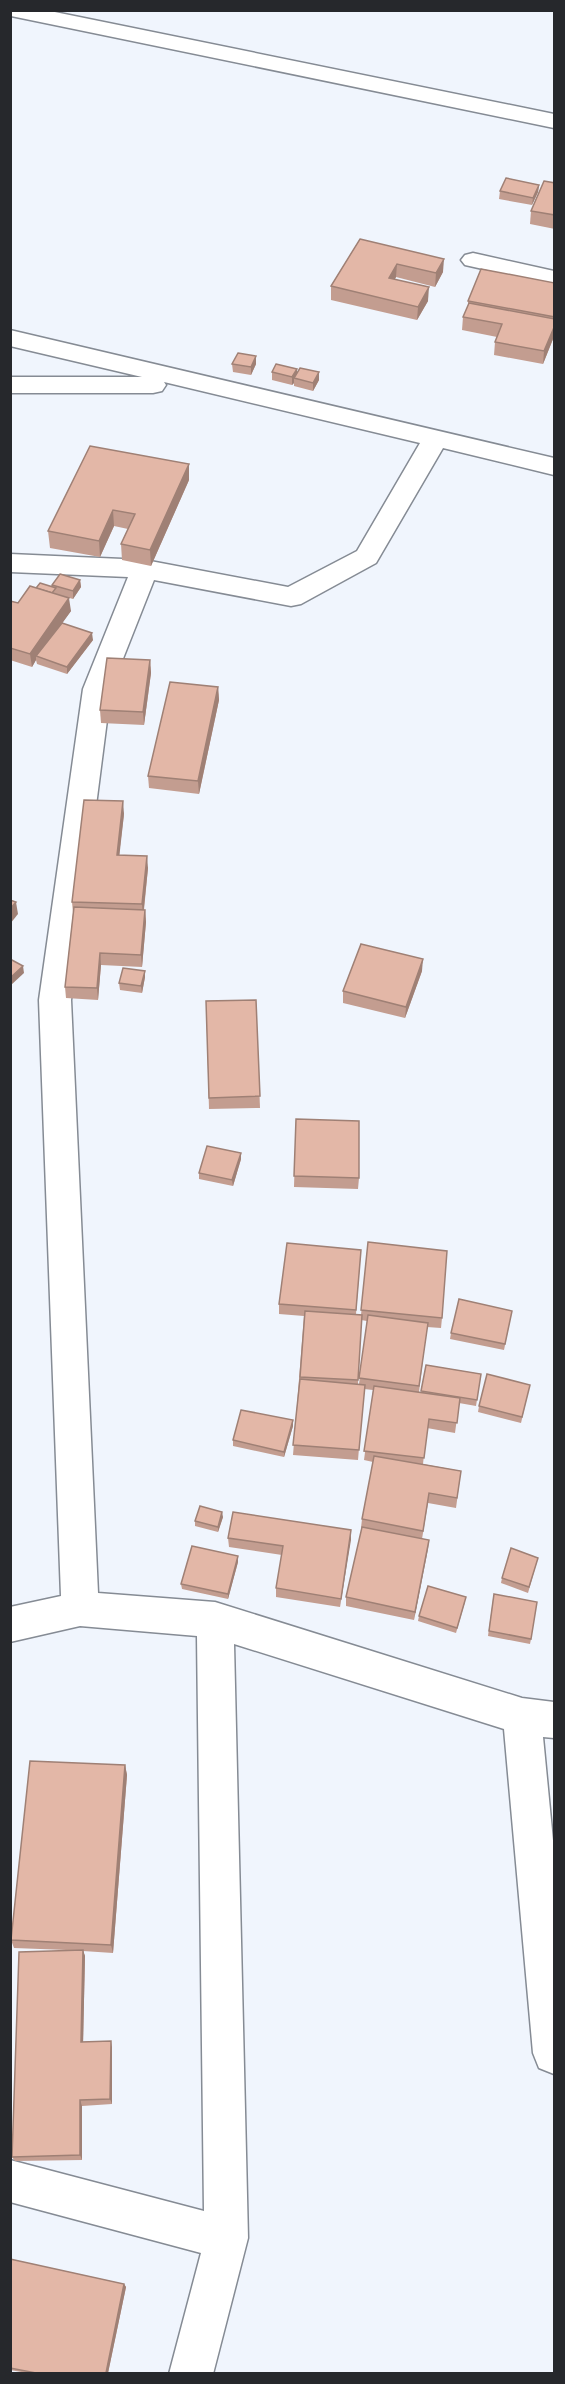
<svg xmlns="http://www.w3.org/2000/svg" width="565" height="2384" viewBox="0 0 565 2384" font-family="Quicksand,sans-serif">
<rect width="100%" height="100%" fill="#f0f5fd"/>
<g fill="none" stroke-linecap="round" stroke-linejoin="round">
<g stroke="#858b94" stroke-width="3">
<g id="street">
<path d="M10,10H45L554,114V128L11,16Z"/>
<path d="M473,253L554,271V285L465,265L461,260L465,255Z"/>
<path d="M10,330L554,458V475L443,448L376,563L301,604L291,606L154,580L111,689L71,1000L98,1593L215,1602L522,1698L554,1702V1738L543,1737L554,1851V2074L539,2068L533,2053L504,1729L234,1644L248,2238L213,2374H169L201,2253L10,2202V2160L204,2211L197,1636L80,1626L10,1642V1607L61,1596L39,1000L83,689L128,577L10,572V554L145,560L288,587L357,551L420,443L164,382L166,385L162,391L153,393H10V377H142L10,346Z"/>
</g>
</g>
<use href="#street" fill="#fff" fill-rule="evenodd"/>
</g>
<g fill="#c39d90" fill-rule="evenodd">
<path d="M555,183V229L530,224L531,211Z"/>
<path d="M539,185L538,192L532,205L499,199L500,191Z"/>
<path d="M360,239L443,272L435,287L396,277L395,279L428,301L417,320L331,300V286Z"/>
<path d="M555,283V334L543,364L494,355L495,342L497,337L462,330L463,317L468,306V301Z"/>
<path d="M232,364H256L251,375L233,372Z"/>
<path d="M297,369V372L319,380L313,391L294,386V383L292,385L272,380V372Z"/>
<path d="M189,480L151,566L122,560L121,544L128,529L114,526L100,557L50,548L48,531Z"/>
<path d="M80,580L81,587L73,599L56,594L71,611L62,623L93,640L67,674L37,664L36,660L32,667L10,660V601L18,603L36,588L52,587V585Z"/>
<path d="M150,660L151,673L144,725L101,723L100,710Z"/>
<path d="M218,687L219,700L199,794L149,788L148,776Z"/>
<path d="M124,814L119,855L148,868L144,910H145L146,922L142,967L101,965L98,1000L66,998L65,987L73,913L72,902Z"/>
<path d="M145,971V977L142,993L120,990L119,983Z"/>
<path d="M422,971L405,1018L343,1003V991Z"/>
<path d="M256,1000L260,1108L209,1109L206,1001Z"/>
<path d="M296,1119L359,1178L358,1189L294,1187Z"/>
<path d="M241,1153V1159L233,1186L199,1179V1173Z"/>
<path d="M368,1242L442,1318L441,1328L427,1327L419,1392L421,1393L426,1365L481,1374L476,1406L459,1403L455,1433L427,1428L423,1464L461,1471L456,1508L428,1503L422,1539L429,1540L414,1620L346,1606V1597L362,1528H361L362,1519L373,1462L364,1460L373,1390L364,1389L358,1460L293,1455L304,1316L279,1314V1304L361,1250L356,1314L361,1315ZM361,1320L367,1321L359,1384H358Z"/>
<path d="M512,1311L504,1350L450,1339L451,1333Z"/>
<path d="M530,1385L521,1423L478,1412L479,1406Z"/>
<path d="M293,1420V1426L284,1457L233,1446V1440Z"/>
<path d="M223,1517L218,1532L195,1526V1521Z"/>
<path d="M351,1530L340,1607L276,1597V1588L282,1555L229,1547L228,1538Z"/>
<path d="M538,1558L528,1593L501,1583L502,1578Z"/>
<path d="M238,1562L228,1599L182,1589L181,1584Z"/>
<path d="M493,1599L531,1639L530,1644L488,1636Z"/>
<path d="M465,1602L456,1633L418,1621L419,1616Z"/>
<path d="M125,1765L127,1775L113,1953L83,1951L85,1956L83,2042L112,2047V2104L82,2106V2160L15,2161L12,2157L66,1950L14,1948L11,1940Z"/>
<path d="M10,2259L124,2284L126,2287L108,2373H27L10,2370Z"/>
</g>
<g fill="#9f8075">
<path d="M539,185L538,192L532,205L533,198Z"/>
<path d="M444,259L443,272L435,287L436,273Z"/>
<path d="M397,264L396,277L388,291L389,278Z"/>
<path d="M429,287L428,301L417,320L418,307Z"/>
<path d="M555,325V334L543,364L544,351Z"/>
<path d="M256,356V364L251,375V367Z"/>
<path d="M297,369V377L294,378V383L292,385V377Z"/>
<path d="M319,372V380L313,391V383Z"/>
<path d="M189,464V480L151,566L150,550Z"/>
<path d="M113,510L114,526L100,557L99,541Z"/>
<path d="M80,580L81,587L73,599V591Z"/>
<path d="M69,598L71,611L38,657L36,656V660L32,667L30,654Z"/>
<path d="M92,633L93,640L67,674V667Z"/>
<path d="M150,660L151,673L144,725L143,712Z"/>
<path d="M218,687L219,700L199,794L198,781Z"/>
<path d="M123,801L124,814L118,868L117,855Z"/>
<path d="M147,856L148,868L143,916L142,904Z"/>
<path d="M16,902L18,914L10,924V909Z"/>
<path d="M145,910L146,922L142,967L141,955Z"/>
<path d="M100,953L101,965L98,1000L97,988Z"/>
<path d="M423,959L422,971L405,1018L406,1007Z"/>
<path d="M23,966L24,973L10,986V978Z"/>
<path d="M145,971V977L142,993L141,986Z"/>
<path d="M241,1153V1159L233,1186L232,1180Z"/>
<path d="M293,1420V1426L284,1457V1452Z"/>
<path d="M222,1512L223,1517L218,1532V1527Z"/>
<path d="M351,1530V1540L340,1607L341,1599Z"/>
<path d="M429,1540L428,1549L414,1620L415,1612Z"/>
<path d="M238,1556V1562L228,1599V1594Z"/>
<path d="M125,1765L127,1775L113,1953L111,1945Z"/>
<path d="M83,1950L85,1956L83,2047L81,2042Z"/>
<path d="M111,2041L112,2047V2104L110,2099Z"/>
<path d="M80,2100L82,2106V2160L80,2155Z"/>
<path d="M124,2284L126,2287L108,2373H106Z"/>
</g>
<g fill="#e3b7a7" stroke="#9f8075" stroke-width="1.5">
<path d="M506,178L539,185L533,198L500,191Z"/>
<path d="M544,181L555,183V215L531,211Z"/>
<path d="M360,239L444,259L436,273L397,264L389,278L429,287L418,307L331,286Z"/>
<path d="M481,269L555,283V317L468,301Z"/>
<path d="M469,303L555,319V325L544,351L495,342L502,324L463,317Z"/>
<path d="M238,353L256,356L251,367L232,364Z"/>
<path d="M276,364L297,369L292,377L272,372Z"/>
<path d="M300,368L319,372L313,383L294,378Z"/>
<path d="M90,446L189,464L150,550L121,544L135,514L113,510L99,541L48,531Z"/>
<path d="M60,574L80,580L73,591L52,585Z"/>
<path d="M40,583L56,588L52,593L36,588Z"/>
<path d="M30,586L69,598L30,654L10,648V601L18,603Z"/>
<path d="M62,623L92,633L67,667L36,656Z"/>
<path d="M107,658L150,660L143,712L100,710Z"/>
<path d="M170,682L218,687L198,781L148,776Z"/>
<path d="M84,800L123,801L117,855L147,856L142,904L72,902Z"/>
<path d="M10,900L16,902L10,909Z"/>
<path d="M74,907L145,910L141,955L100,953L97,988L65,987Z"/>
<path d="M361,944L423,959L406,1007L343,991Z"/>
<path d="M10,959L23,966L10,978Z"/>
<path d="M123,968L145,971L141,986L119,983Z"/>
<path d="M256,1000L260,1096L209,1098L206,1001Z"/>
<path d="M296,1119L359,1121V1178L294,1176Z"/>
<path d="M207,1146L241,1153L232,1180L199,1173Z"/>
<path d="M368,1242L447,1251L442,1318L361,1310Z"/>
<path d="M287,1243L361,1250L356,1310L279,1304Z"/>
<path d="M459,1299L512,1311L505,1344L451,1333Z"/>
<path d="M305,1311L362,1315L358,1380L300,1377Z"/>
<path d="M368,1315L428,1323L419,1386L359,1378Z"/>
<path d="M426,1365L481,1374L477,1400L421,1391Z"/>
<path d="M487,1374L530,1385L522,1417L479,1406Z"/>
<path d="M300,1379L365,1385L359,1450L293,1445Z"/>
<path d="M374,1386L460,1398L457,1423L429,1419L424,1458L364,1451Z"/>
<path d="M241,1410L293,1420L284,1452L233,1440Z"/>
<path d="M374,1456L461,1471L457,1498L429,1493L423,1531L362,1519Z"/>
<path d="M200,1506L222,1512L218,1527L195,1521Z"/>
<path d="M233,1512L351,1530L341,1599L276,1588L283,1546L228,1538Z"/>
<path d="M362,1527L429,1540L415,1612L346,1597Z"/>
<path d="M192,1546L238,1556L228,1594L181,1584Z"/>
<path d="M511,1548L538,1558L529,1587L502,1578Z"/>
<path d="M428,1586L466,1597L457,1628L419,1616Z"/>
<path d="M494,1594L537,1602L531,1639L489,1631Z"/>
<path d="M30,1761L125,1765L111,1945L11,1940Z"/>
<path d="M83,1950L81,2042L111,2041L110,2099L80,2100V2155L12,2157L19,1952Z"/>
<path d="M10,2259L124,2284L106,2373H36L10,2368Z"/>
</g>
<rect width="565" height="2384" fill="none" stroke="#26282c" stroke-width="24"/>
</svg>
